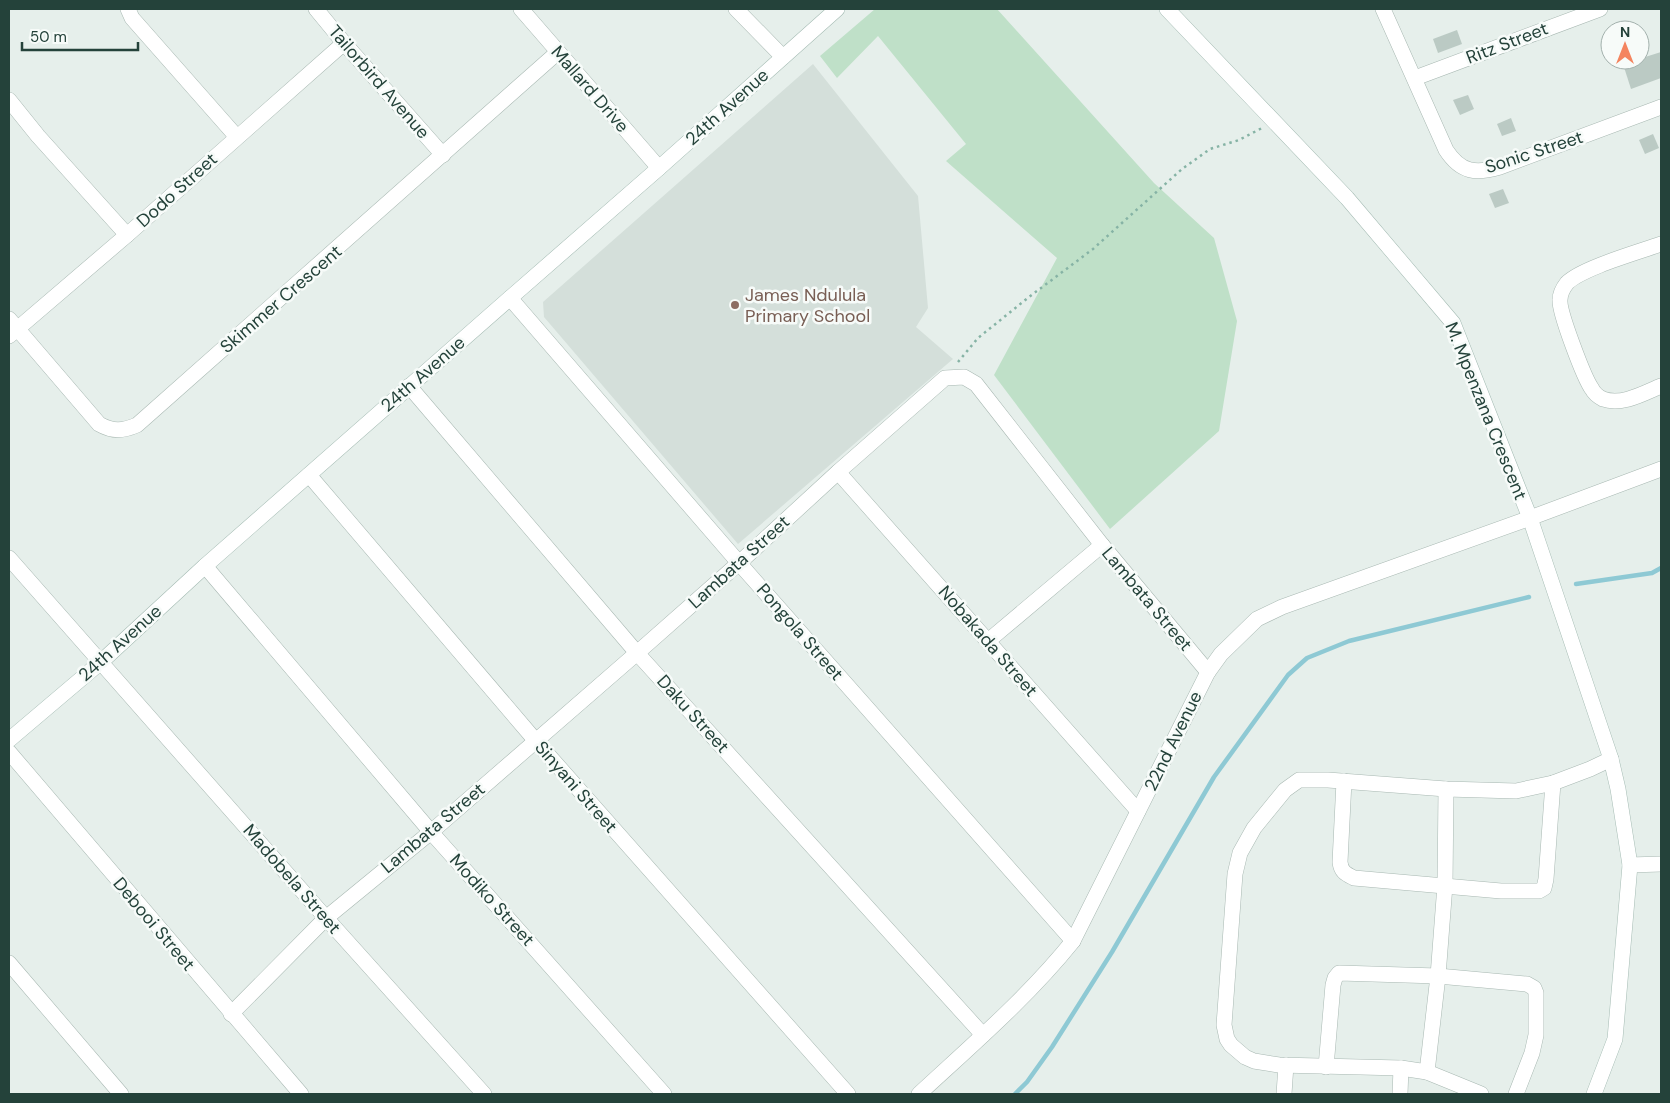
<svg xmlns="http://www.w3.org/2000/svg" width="1670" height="1103" viewBox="0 0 1670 1103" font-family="'DM Sans',sans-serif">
<rect width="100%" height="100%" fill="#e6efeb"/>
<path fill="#d4dfda" d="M813,64L918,196L928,308L916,327L953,359L738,544L544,317L543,302Z"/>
<path fill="#bfe0c8" d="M875,9H997L1154,183L1214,238L1237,321L1219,431L1110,529L994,375L1057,258L946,161L966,144L878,36L837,78L820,56Z"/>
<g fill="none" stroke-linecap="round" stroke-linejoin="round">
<g stroke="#8ec9d4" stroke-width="4.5">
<path d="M1576,584L1652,573L1661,568"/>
<path d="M1015,1094L1027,1082L1052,1047L1112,952L1214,777L1288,675L1307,658L1349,641L1529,597"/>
</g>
</g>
<g fill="#bbcac4">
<path d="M1457,30L1462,44L1438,53L1433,39Z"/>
<path d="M1661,52V78L1631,89L1623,64Z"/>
<path d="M1468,95L1474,109L1460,115L1453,100Z"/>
<path d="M1511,118L1516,131L1502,136L1497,124Z"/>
<path d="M1653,134L1659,148L1645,154L1639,140Z"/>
<path d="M1503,189L1509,203L1495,208L1489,194Z"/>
</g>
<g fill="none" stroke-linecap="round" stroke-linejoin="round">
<g stroke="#a8b8b2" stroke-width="16">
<g id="street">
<path d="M128,9L132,18L236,136"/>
<path d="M316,9L344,43L443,155"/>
<path d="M521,9L659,168"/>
<path d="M736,9L783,57"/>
<path d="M1383,9L1446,150C1461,173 1476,174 1500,167L1661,107"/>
<path d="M1415,78L1600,9"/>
<path d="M9,100L38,136L127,235"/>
<path d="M1661,244C1639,252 1582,268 1567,283C1563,288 1560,294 1560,300C1559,312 1584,378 1592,389C1594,393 1599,397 1603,399C1622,406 1644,393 1661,386"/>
<path d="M510,298L739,563L1073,941"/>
<path d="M9,319L99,424C113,432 123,431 137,425L558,52"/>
<path d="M9,336L127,235L344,43"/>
<path d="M409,386L637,653L983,1035"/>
<path d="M838,472L1138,811"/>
<path d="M309,475L535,740L848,1094"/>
<path d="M9,558L326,918L484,1094"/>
<path d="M205,566L431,832L664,1094"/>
<path d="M988,641L1102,545"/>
<path d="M9,752L301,1094"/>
<path d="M1344,781L1340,862C1341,872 1346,874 1354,878L1501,891H1539L1544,888L1546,879L1553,783"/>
<path d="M1630,865L1661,864"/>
<path d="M9,963L121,1094"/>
<path d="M231,1014L326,918L431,832L637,653L739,563L838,472L945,378L964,377L976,384L1102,545L1208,672"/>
<path d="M1326,1067L1333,985L1335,978L1339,973L1438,976L1527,984L1534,988L1536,993V1035L1532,1053L1516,1094"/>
<path d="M1427,1072L1438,976L1445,885L1446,789"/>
<path d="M919,1094C972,1045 1028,997 1073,941L1208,672L1221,654L1257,619L1282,607L1530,518L1661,469"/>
<path d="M1284,1094L1286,1065"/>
<path d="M1400,1094L1401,1068"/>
<path d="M1481,1094L1427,1072L1401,1068L1279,1065L1254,1061L1245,1057L1231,1045L1227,1039L1224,1025L1235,874L1240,853L1254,828L1285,790L1299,780H1328L1446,789L1516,791L1553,783L1590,769L1611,759"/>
</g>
</g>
<g stroke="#a4bbb3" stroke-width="16">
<g id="secondary">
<path d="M1167,9L1347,198L1453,323L1530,518L1611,759L1618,789L1630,865L1615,1039L1594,1094"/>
<path d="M9,740L101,662L205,566L510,298L659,168L837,9"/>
</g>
</g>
<path stroke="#86b3a5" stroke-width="2.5" stroke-dasharray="2.5 4" stroke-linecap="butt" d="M958,362L978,338L1029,297L1093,249L1182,169L1210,149L1239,140L1262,128"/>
<use href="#street" stroke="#fff" stroke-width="15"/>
<use href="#secondary" stroke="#fff" stroke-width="15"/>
</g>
<circle fill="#8d6e63" stroke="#f7fbf9" stroke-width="2" cx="735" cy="305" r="5"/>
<g text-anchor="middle" stroke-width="5" stroke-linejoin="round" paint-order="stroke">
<g font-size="18" fill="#24423a" stroke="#f7fbf9">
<text transform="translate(1507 43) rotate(-21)" y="6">Ritz Street</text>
<text transform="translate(379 82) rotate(49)" y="6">Tailorbird Avenue</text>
<text transform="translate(590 89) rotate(49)" y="6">Mallard Drive</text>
<text transform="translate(727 107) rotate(-42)" y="6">24th Avenue</text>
<text transform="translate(1534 152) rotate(-18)" y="6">Sonic Street</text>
<text transform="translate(177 190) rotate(-42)" y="6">Dodo Street</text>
<text transform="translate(281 299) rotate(-41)" y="6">Skimmer Crescent</text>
<text transform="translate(423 374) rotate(-41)" y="6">24th Avenue</text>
<text transform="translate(1486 411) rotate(68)" y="6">M. Mpenzana Crescent</text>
<text transform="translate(739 562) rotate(-42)" y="6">Lambata Street</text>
<text transform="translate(1147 599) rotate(50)" y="6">Lambata Street</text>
<text transform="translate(800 632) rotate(49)" y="6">Pongola Street</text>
<text transform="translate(988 641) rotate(49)" y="6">Nobakada Street</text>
<text transform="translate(120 643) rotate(-42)" y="6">24th Avenue</text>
<text transform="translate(693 714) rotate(48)" y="6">Daku Street</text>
<text transform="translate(1173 741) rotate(-64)" y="6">22nd Avenue</text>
<text transform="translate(576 787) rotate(49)" y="6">Sinyani Street</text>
<text transform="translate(433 828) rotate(-40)" y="6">Lambata Street</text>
<text transform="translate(292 879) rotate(49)" y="6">Madobela Street</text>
<text transform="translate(492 900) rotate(48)" y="6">Modiko Street</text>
<text transform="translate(154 924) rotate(50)" y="6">Debooi Street</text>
</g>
<g font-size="18" fill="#785e54" stroke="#f7fbf9" text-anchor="start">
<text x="745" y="301">James Ndulula<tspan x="745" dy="21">Primary School</tspan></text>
</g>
</g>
<rect width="1670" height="1103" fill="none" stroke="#24423a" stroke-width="20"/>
<g transform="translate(1625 45)"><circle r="24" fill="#f7fbf9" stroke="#a3b1ad"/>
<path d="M0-4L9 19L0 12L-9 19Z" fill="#f4845f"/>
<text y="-8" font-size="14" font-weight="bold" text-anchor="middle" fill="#24423a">N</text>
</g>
<path d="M22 42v8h116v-8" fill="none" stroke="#24423a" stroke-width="2.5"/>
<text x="30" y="42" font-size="15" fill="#24423a" stroke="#f7fbf9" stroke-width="4" paint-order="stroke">50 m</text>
</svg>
